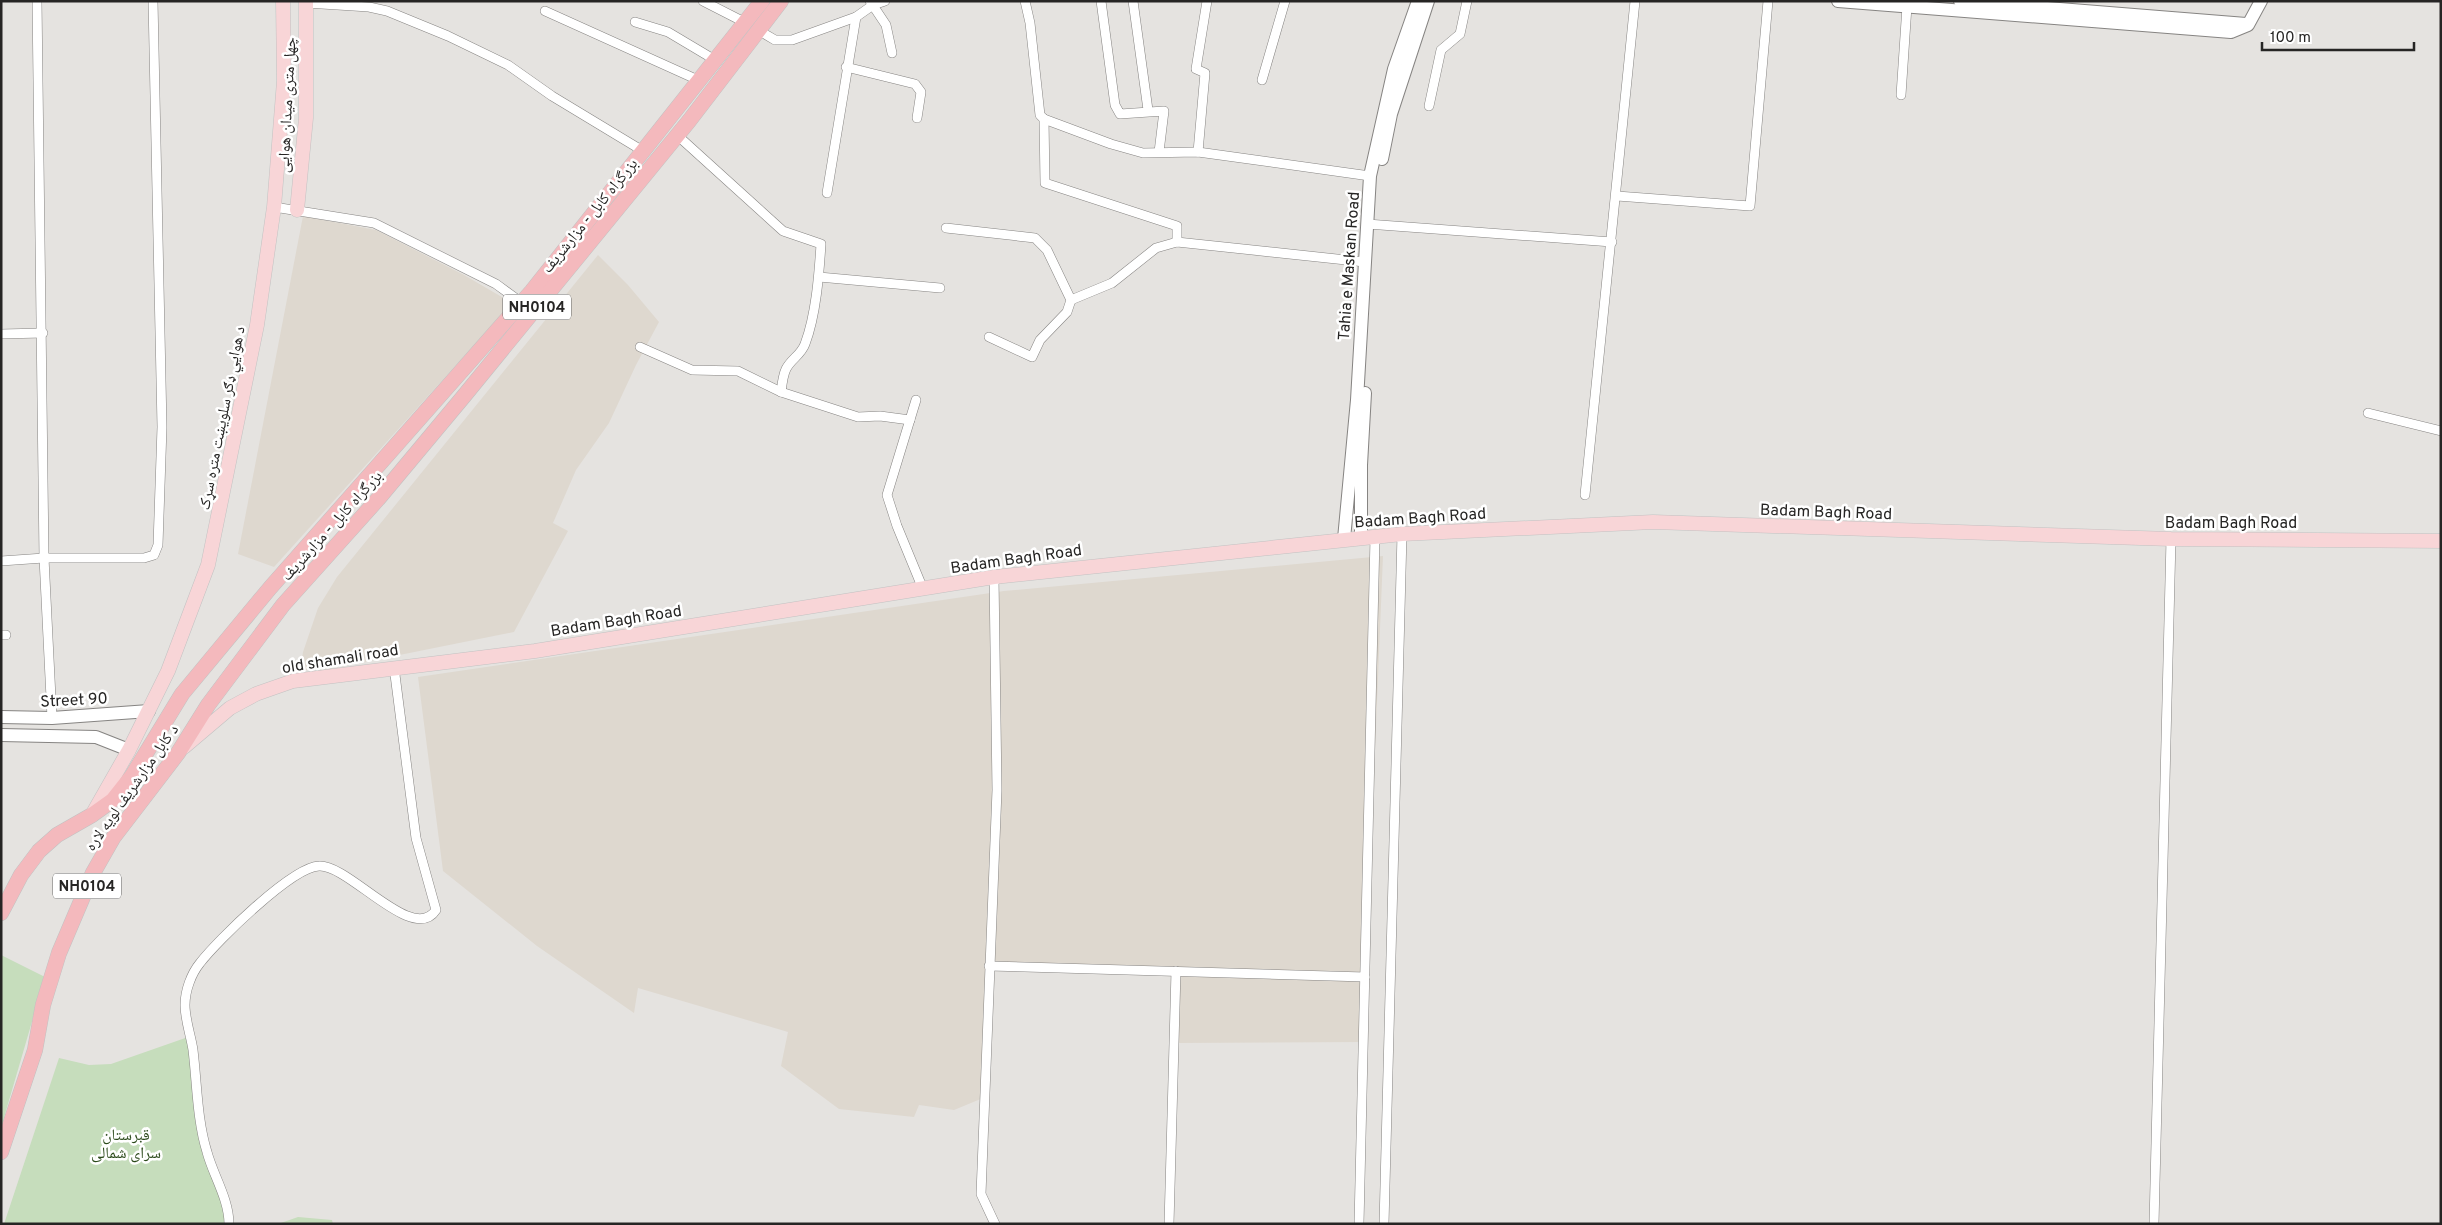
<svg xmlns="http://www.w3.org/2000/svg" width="2442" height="1225" viewBox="0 0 2442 1225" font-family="Overpass,'Noto Naskh Arabic',sans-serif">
<rect width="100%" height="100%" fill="#e5e3e0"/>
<g fill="#ded8cf">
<path d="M303,216L376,230L464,275L512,303L274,567L238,554Z"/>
<path d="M598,255L628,285L659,322L636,365L609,423L576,470L553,523L568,531L514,632L325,670H300L303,652L318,608L337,577Z"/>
<path d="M1383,556L1363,1042L1177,1043V972L990,966L983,1098L954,1110L919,1105L914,1117L839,1109L781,1066L788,1032L638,988L634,1013L537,946L443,871L418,677L1004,591Z"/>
</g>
<g fill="#c6ddbc">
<path d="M1,955L45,977L1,1128Z"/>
<path d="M191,1036L209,1150L231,1224H4L59,1058L89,1065L111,1064Z"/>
<path d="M298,1217L332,1220L333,1224H278Z"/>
</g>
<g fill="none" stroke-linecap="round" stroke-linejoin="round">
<g stroke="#868482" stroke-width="10">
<g id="street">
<path d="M37,1L44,558L52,718"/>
<path d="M703,1L746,23"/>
<path d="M870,1L886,25L892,53"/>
<path d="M1025,1L1030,23L1040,115L1044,119L1045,183L1177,226V242"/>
<path d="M1101,1L1115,105L1120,114L1164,111L1159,152"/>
<path d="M1133,1L1148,110"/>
<path d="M306,3L369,7L387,11L448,36L508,65L552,96L643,151"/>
<path d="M545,11L698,80"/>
<path d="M635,22L668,32L715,60"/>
<path d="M758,30L775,40H792L856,17L873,5L885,1"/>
<path d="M846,67L915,84L921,92L917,118"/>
<path d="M1262,80L1285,1"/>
<path d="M1901,95L1907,6"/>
<path d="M1429,106L1441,50L1460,34L1467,1"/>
<path d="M1044,119L1111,144L1143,153L1198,152L1370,176"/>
<path d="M677,135L783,231L821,244C819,275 816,315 805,344C801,355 791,359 786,369C783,375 782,384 781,392"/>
<path d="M1198,152L1205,73L1196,69L1207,1"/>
<path d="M827,193L856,17"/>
<path d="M1617,196L1750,206L1768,1"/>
<path d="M274,207L374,223L496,284L522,303"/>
<path d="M1367,224L1612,242"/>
<path d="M946,228L1035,238L1047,250L1071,300L1067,312L1040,340L1032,357L989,337"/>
<path d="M819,277L940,288"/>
<path d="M1071,300L1112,283L1156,248L1177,242L1365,262"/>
<path d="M1,334L43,333"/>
<path d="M640,347L692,370L738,371L781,392L858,417L880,416L910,420"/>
<path d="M916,400L887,495L897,526L923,589"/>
<path d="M2368,413L2441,431"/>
<path d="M1585,495L1635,1"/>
<path d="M1,561L44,558H144L154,555L158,545L162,427L153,1"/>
<path d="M994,577L997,790L981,1194L995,1224"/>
<path d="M1,635H6"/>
<path d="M989,966L1365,977"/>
<path d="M229,1224C229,1199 213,1175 207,1152C197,1120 197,1083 193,1050C191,1036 185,1020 185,1005C185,991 191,974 200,963C217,941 292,867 319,866C349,864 413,945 436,910L416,838L394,667"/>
<path d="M1169,1224L1176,971"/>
<path d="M1359,1224L1375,537"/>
<path d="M1384,1224L1402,534"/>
<path d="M2154,1224L2171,539"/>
</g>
</g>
<g stroke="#868482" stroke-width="14">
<g id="secondary">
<path d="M1838,1L2231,32L2248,25L2261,1"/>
<path d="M1960,1L2246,24"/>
<path d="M1382,159L1391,114L1428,1"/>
<path d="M1361,538V465L1365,393"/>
<path d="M1344,539L1357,400L1370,176L1394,69L1418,1"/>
<path d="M1,717L52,718L149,711"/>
<path d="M1,735L96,737L129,750"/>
</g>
</g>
<g stroke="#c2c2c2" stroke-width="15">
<g id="primary">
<path d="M297,210L306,118V1"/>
<path d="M184,747L230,708L256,694L293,681L535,651L994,577L1402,534L1653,522L2171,539L2441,541"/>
<path d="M92,815L129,750L168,671L208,565L257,325L274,207L284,81L283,1"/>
</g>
</g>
<g stroke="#c2c2c2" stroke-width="16">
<g id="highway">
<path d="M1,913L21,875L39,851L57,835L92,815L113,800L132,776L182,694L270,588L532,291L762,1"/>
<path d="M1,1152L35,1050L43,1005L59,953L93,873L113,838L178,753L208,705L283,605L378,499L464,396L689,121L781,1"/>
</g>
</g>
<use href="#street" stroke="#fff" stroke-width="9"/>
<use href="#secondary" stroke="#fff" stroke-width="12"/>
<use href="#primary" stroke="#f8d5d7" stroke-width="14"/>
<use href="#highway" stroke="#f4b9bd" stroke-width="15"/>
</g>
<g text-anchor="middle" stroke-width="5" stroke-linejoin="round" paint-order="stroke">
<g fill="#fff" stroke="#676666" stroke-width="1">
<rect x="503" y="294.5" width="68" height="25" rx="4"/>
<rect x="53" y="873.5" width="68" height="25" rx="4"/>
</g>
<g font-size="15" font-weight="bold" fill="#262524">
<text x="537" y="312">NH0104</text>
<text x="87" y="891">NH0104</text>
</g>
<g font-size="16" fill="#262524" stroke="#fff">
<text transform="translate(286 105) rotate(-87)" y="6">چهل متری میدان هوایی</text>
<text transform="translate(589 215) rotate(-51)" y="6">بزرگراه کابل - مزارشریف</text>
<text transform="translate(1348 266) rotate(-86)" y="6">Tahia e Maskan Road</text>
<text transform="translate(221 418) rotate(-79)" y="6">د هوايي ډګر سلویښت متره سړک</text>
<text transform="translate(1826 511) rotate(2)" y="6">Badam Bagh Road</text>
<text transform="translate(1420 517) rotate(-4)" y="6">Badam Bagh Road</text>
<text x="2231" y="528">Badam Bagh Road</text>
<text transform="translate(331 525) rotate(-48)" y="6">بزرگراه کابل - مزارشریف</text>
<text transform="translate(1016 558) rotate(-8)" y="6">Badam Bagh Road</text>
<text transform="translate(616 620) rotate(-9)" y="6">Badam Bagh Road</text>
<text transform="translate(340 658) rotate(-9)" y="6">old shamali road</text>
<text transform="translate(74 699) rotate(-3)" y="6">Street 90</text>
<text transform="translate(131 787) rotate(-55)" y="6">د کابل مزارشریف لویه لاره</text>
</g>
<g font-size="16" fill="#2a491a" stroke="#fff">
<text x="126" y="1140">قبرستان<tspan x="126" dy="18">سرای شمالی</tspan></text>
</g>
</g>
<rect width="2442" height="1225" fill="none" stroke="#262524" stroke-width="5"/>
<path d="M2262 42v8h152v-8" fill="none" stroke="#262524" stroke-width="2.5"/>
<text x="2270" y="42" font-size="15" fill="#262524" stroke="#ffffff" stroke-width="4" paint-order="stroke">100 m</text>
</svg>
